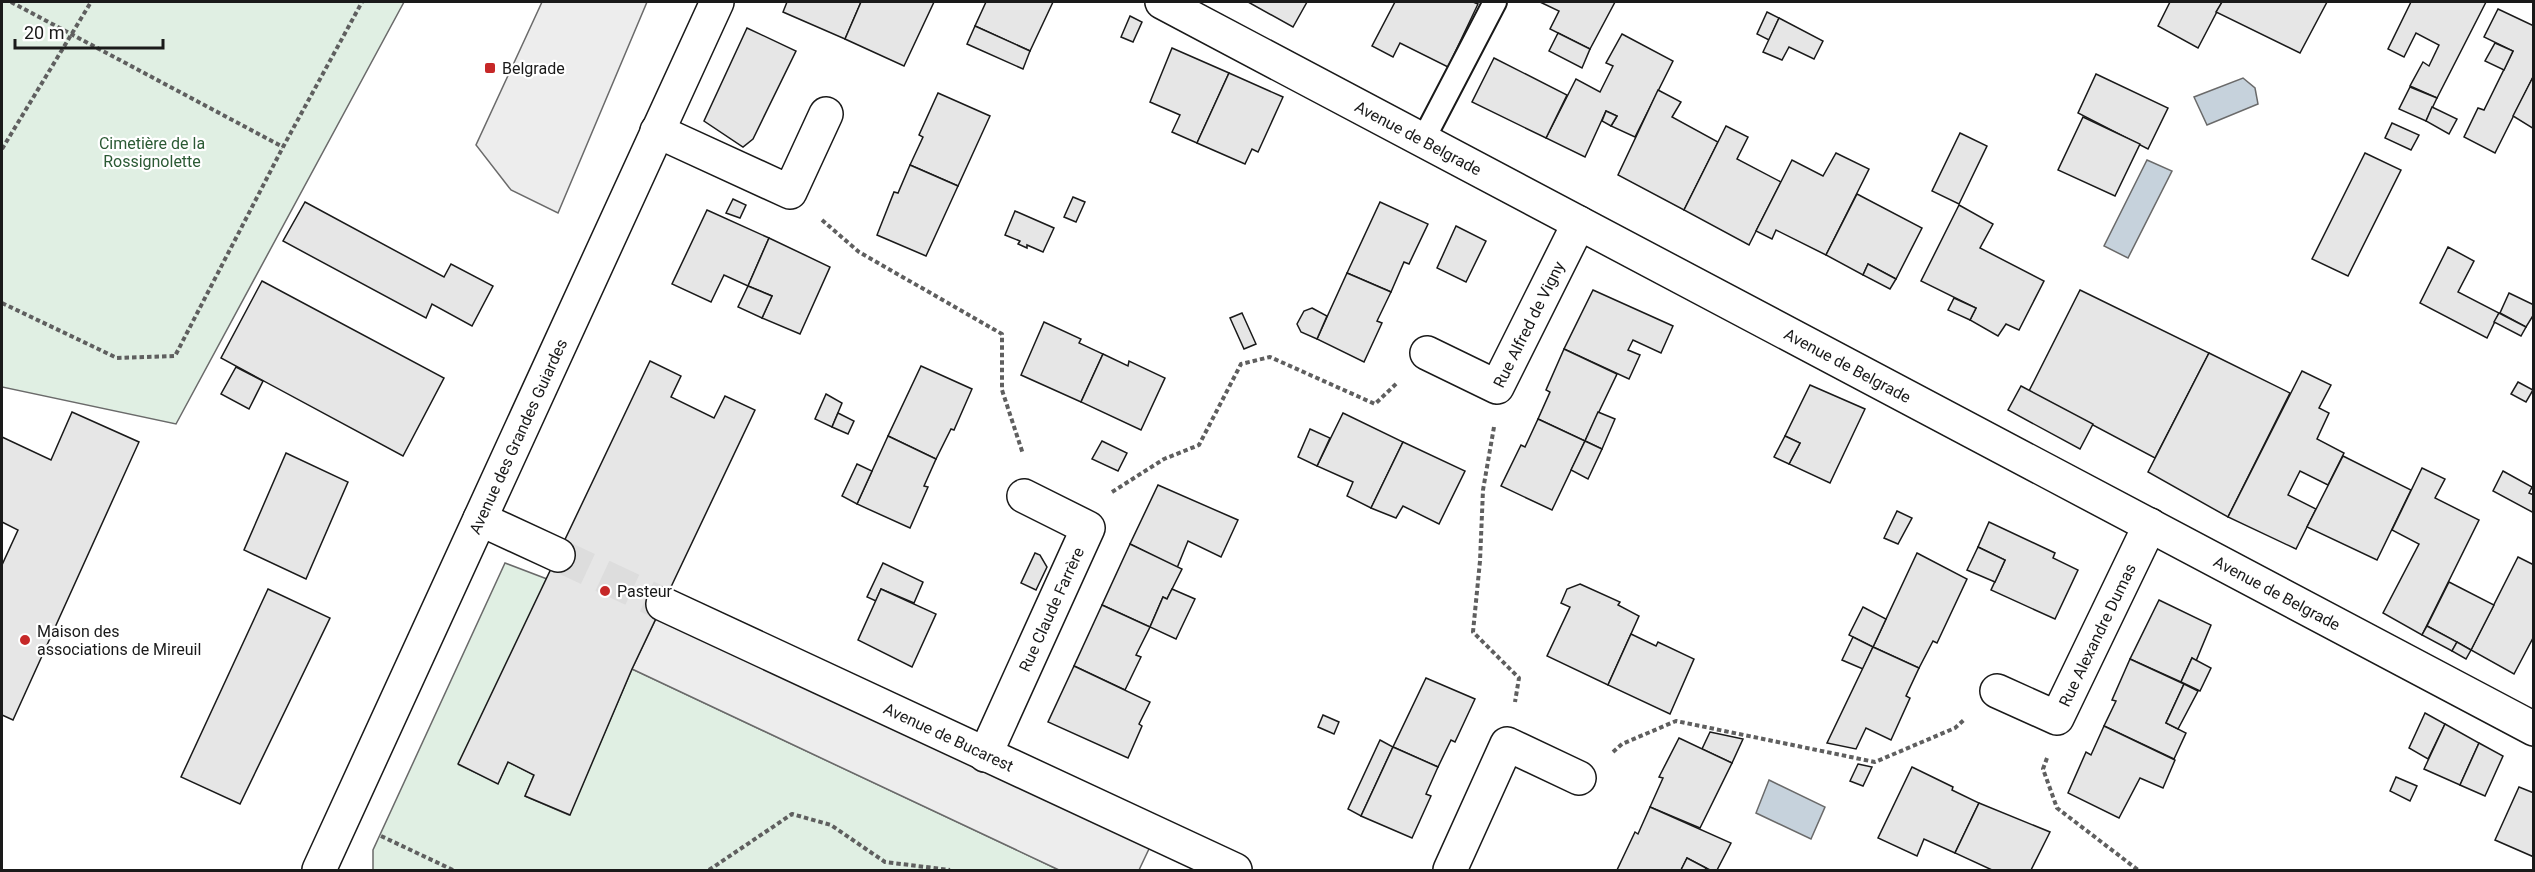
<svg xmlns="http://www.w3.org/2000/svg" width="2535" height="872" viewBox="0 0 2535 872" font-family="Roboto,sans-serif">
<rect width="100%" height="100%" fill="#fff"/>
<g fill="#e0efe3" stroke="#6a6a6a" stroke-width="1.5">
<path d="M2,2H404L176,424L2,387Z"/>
<path d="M505,563L547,579L459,765L498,783L508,762L534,775L525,796L569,815L632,669L1059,870H373V850Z"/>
</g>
<g fill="#ededed" stroke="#6a6a6a" stroke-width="1.5">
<path d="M542,2H647L558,213L511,190L476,145Z"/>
<path d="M663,604L1156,834L1139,870H1059L632,669Z"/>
</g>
<g fill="#c6d2dc" stroke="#6a6a6a" stroke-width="1.5">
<path d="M2243,78L2255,88L2258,104L2207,125L2194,97Z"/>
<path d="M2147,160L2172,171L2128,258L2104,246Z"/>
<path d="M1769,780L1825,807L1811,839L1756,813Z"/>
</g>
<g fill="#e6e6e6" stroke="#1a1a1a" stroke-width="1.5">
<path d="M787,2H861L845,39L783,12Z"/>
<path d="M861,2H934L904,66L845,39Z"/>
<path d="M986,2H1053L1030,51L975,26Z"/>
<path d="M1248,2H1307L1293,27Z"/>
<path d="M1395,2H1473L1478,4L1448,67L1400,43L1393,57L1372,46Z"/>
<path d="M1540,2H1615L1590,49L1550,29L1559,11Z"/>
<path d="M2170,2H2222L2198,48L2158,26Z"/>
<path d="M2222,2H2327L2300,53L2216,12Z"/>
<path d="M2411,2H2486L2437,98L2410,86L2423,62L2429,66L2439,45L2416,33L2404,57L2388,49Z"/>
<path d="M2498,9L2534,26V75L2495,153L2464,137L2478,108L2484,110L2513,51L2484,37Z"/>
<path d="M1767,12L1779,18L1769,40L1757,34Z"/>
<path d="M1130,16L1142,22L1133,42L1121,37Z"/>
<path d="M1779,18L1823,41L1814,59L1789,47L1782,60L1763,52Z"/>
<path d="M975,26L1030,51L1023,69L967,44Z"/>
<path d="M747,28L796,51L753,139L743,147L704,121Z"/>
<path d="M1558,33L1590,49L1582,68L1549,51Z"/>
<path d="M1622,34L1673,61L1635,137L1611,126L1617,116L1606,111L1585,157L1546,138L1576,79L1600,92L1613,66L1606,63Z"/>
<path d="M2495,43L2513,51L2504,70L2485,61Z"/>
<path d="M1172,48L1229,73L1197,143L1172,132L1180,115L1150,102Z"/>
<path d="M1494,58L1567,95L1546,138L1472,102Z"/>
<path d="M1229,73L1283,97L1258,152L1252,149L1245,164L1197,143Z"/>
<path d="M2096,74L2168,108L2148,149L2078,113Z"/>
<path d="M2534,75V129L2513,116Z"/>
<path d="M2410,87L2437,98L2426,121L2399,109Z"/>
<path d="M1658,90L1681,102L1672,117L1718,142L1684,210L1618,175Z"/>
<path d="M938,93L990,116L958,186L910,165L923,137L919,135Z"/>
<path d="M2432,107L2457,119L2449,134L2426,121Z"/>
<path d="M1606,111L1617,116L1611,126L1602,121Z"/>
<path d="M2083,117L2140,144L2115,196L2058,170Z"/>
<path d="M2392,123L2419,135L2411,150L2385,138Z"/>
<path d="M1726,126L1748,137L1737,159L1781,182L1749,245L1684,210Z"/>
<path d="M1960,133L1987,146L1959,204L1932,191Z"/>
<path d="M1836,153L1869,169L1826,255L1776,230L1772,239L1756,231L1792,160L1823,176Z"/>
<path d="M2365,153L2401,170L2348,276L2312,259Z"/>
<path d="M910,165L958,186L926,256L877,235L894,192L898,193Z"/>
<path d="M1857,194L1922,228L1896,279L1868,264L1863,275L1826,255Z"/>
<path d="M1073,197L1085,202L1076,222L1064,217Z"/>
<path d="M733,199L746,205L740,218L726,213Z"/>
<path d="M305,202L444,277L451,264L493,286L472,326L432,304L426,318L283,241Z"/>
<path d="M1380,202L1428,224L1409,264L1404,262L1391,292L1347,273Z"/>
<path d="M1959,205L1993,224L1980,248L2044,281L2019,330L2006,324L1998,336L1970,320L1976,308L1921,281Z"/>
<path d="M707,210L769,238L748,286L724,275L711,302L672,284Z"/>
<path d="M1015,211L1054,228L1043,252L1027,245V248L1018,244L1020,241L1005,235Z"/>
<path d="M1456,226L1486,241L1466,282L1437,268Z"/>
<path d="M769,238L830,267L800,334L762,318L772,296L748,286Z"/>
<path d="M2448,247L2474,261L2458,292L2499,313L2487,338L2420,303Z"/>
<path d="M1868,264L1896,279L1890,289L1863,275Z"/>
<path d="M1347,273L1391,292L1377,321L1382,323L1364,362L1317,339Z"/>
<path d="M262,281L444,378L403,456L221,358Z"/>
<path d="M748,286L772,296L762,318L738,307Z"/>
<path d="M1593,290L1673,326L1661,353L1633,340L1628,350L1640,355L1629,379L1564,349Z"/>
<path d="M2080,290L2209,353L2155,458L2029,391Z"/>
<path d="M2509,293L2534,305V314L2526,327L2500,313Z"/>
<path d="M1954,298L1976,308L1970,320L1948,310Z"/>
<path d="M1312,308L1327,316L1317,339L1301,332L1297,324L1304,311Z"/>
<path d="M1242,313L1256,344L1244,349L1230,318Z"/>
<path d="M2499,313L2526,327L2521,336L2494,322Z"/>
<path d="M1044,322L1081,339L1079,343L1103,354L1081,402L1021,375Z"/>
<path d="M1564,349L1617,374L1585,441L1538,419L1550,392L1546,390Z"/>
<path d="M2209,353L2290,393L2228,517L2148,472Z"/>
<path d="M1103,354L1128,366L1129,361L1165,378L1141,430L1081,402Z"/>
<path d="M650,361L681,376L671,397L714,418L725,396L755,410L632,669L570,815L525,796L534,775L508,762L498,784L458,764Z"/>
<path d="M921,366L972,389L954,430L951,429L936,459L888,436Z"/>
<path d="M236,367L263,381L249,409L221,394Z"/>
<path d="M2302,371L2331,385L2319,408L2329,413L2317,439L2344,453L2328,485L2300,471L2288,495L2316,509L2296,549L2228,517Z"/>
<path d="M2518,382L2533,390L2526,402L2511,394Z"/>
<path d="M1810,385L1865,409L1830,483L1789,464L1800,443L1785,436Z"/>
<path d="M2021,386L2093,424L2080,449L2008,410Z"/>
<path d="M826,394L842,403L832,427L815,419Z"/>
<path d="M72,412L139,442L13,720L2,715V565L18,530L2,522V437L51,460Z"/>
<path d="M1598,412L1615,419L1602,449L1585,441Z"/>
<path d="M838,413L854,421L848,434L832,427Z"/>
<path d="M1343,413L1403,442L1371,508L1347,496L1353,482L1317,466Z"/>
<path d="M1538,419L1585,441L1552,510L1501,486L1521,445L1525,447Z"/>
<path d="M1310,429L1330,438L1317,466L1298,457Z"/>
<path d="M888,436L936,459L924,486L928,487L910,528L857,504Z"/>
<path d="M1785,436L1800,443L1789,464L1774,457Z"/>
<path d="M1102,441L1127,453L1118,471L1092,459Z"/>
<path d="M1585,441L1602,449L1588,479L1571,470Z"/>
<path d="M1403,442L1465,471L1439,524L1403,506L1396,518L1371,508Z"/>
<path d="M286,453L348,482L306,579L244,550Z"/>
<path d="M2343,456L2411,490L2377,560L2307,527Z"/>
<path d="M857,464L872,471L857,504L842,496Z"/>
<path d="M2422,468L2445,479L2435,498L2479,520L2422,635L2383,613L2419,544L2392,530Z"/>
<path d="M2503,471L2532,487L2529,493L2534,495V513L2493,491Z"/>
<path d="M1158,485L1238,520L1221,557L1188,541L1177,568L1130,544Z"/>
<path d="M1897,511L1912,518L1898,544L1884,538Z"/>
<path d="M1989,522L2055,553L2053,558L2078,570L2055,619L1991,590L2005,560L1978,547Z"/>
<path d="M1130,544L1182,569L1167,599L1163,597L1150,627L1102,605Z"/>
<path d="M1978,547L2005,560L1995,582L1967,570Z"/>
<path d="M1035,553L1040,555L1047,567L1036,590L1021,583Z"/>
<path d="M1917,553L1967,579L1937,643L1933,641L1919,668L1873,647Z"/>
<path d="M2518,557L2534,565V636L2514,674L2471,650Z"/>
<path d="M883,563L923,582L914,603L881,589L876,601L867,597Z"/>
<path d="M2449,582L2494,605L2471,650L2427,626Z"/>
<path d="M1580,584L1620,602L1618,605L1639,616L1608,685L1547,656L1570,607L1561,603L1567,589Z"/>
<path d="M268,589L330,618L240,804L181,777Z"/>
<path d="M881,589L936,614L912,667L858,640Z"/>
<path d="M1172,589L1195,599L1176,639L1150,627L1163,597L1167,599Z"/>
<path d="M2159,600L2211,625L2196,661L2192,658L2181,682L2130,659Z"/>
<path d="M1102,605L1150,627L1136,655L1141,657L1125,690L1074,666Z"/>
<path d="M1863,607L1886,619L1873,647L1849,635Z"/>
<path d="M2427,626L2457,642L2452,651L2422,635Z"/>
<path d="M1631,634L1656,646L1658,642L1694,659L1670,714L1608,685Z"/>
<path d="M1853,637L1873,647L1863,669L1842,660Z"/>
<path d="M2457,642L2471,650L2466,659L2452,651Z"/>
<path d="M1873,647L1919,668L1906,696L1910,698L1891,740L1866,728L1856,749L1827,743Z"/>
<path d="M2192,658L2211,668L2200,691L2181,682Z"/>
<path d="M2130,659L2184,684L2166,723L2186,733L2174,759L2104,726L2116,701L2112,700Z"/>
<path d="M1074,666L1150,702L1139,724L1142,726L1128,758L1048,722Z"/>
<path d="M1426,678L1475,699L1455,742L1451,740L1438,767L1393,747Z"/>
<path d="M2184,684L2198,691L2178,729L2166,723Z"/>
<path d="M2425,713L2445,724L2428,759L2409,748Z"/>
<path d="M1323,715L1339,722L1334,734L1318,727Z"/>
<path d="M2445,724L2479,743L2460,785L2424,769Z"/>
<path d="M2104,726L2175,760L2163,788L2140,778L2119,818L2068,793L2086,752L2091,755Z"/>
<path d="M1710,732L1743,739L1732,763L1702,749Z"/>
<path d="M1679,738L1732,763L1700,828L1650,807L1663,778L1659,777Z"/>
<path d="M1380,740L1393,747L1361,816L1348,809Z"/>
<path d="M2479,743L2503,756L2485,796L2460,785Z"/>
<path d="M1393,747L1438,767L1426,794L1431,796L1412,838L1361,816Z"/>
<path d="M1858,764L1872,767L1863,786L1850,781Z"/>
<path d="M1912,767L1953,787L1952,790L1979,803L1955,853L1924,839L1917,856L1878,838Z"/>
<path d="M2396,777L2417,786L2410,801L2390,791Z"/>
<path d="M2519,787L2534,793V857L2495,840Z"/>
<path d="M1979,803L2050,832L2031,870H1992L1955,853Z"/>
<path d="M1650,807L1731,843L1717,870H1710L1687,858L1681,870H1617L1635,832L1638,834Z"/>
<path d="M1687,858L1706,868L1705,870H1681Z"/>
</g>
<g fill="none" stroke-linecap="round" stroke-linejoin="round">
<path stroke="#ddd" stroke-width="33" stroke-dasharray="33 16" stroke-linecap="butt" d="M558,555L663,604"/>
<g stroke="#1a1a1a" stroke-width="26">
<path id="service" d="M1423,140L1495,2"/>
</g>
<g stroke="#1a1a1a" stroke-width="36">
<g id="minor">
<path id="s1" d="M1162,2L2534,729"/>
<path d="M657,131L790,192L826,114"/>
<path id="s2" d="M1427,353L1497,387L1579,223"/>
<path d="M480,519L558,555"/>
<path id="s3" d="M663,604L1235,870"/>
<path id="s4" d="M1997,691L2057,718L2150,525"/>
<path id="s5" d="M985,755L1088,528L1024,496"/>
<path id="s6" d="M319,870L717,2"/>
<path d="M1450,870L1507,744L1579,778"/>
</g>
</g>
<g stroke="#5f5f5f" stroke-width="4" stroke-dasharray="4.5 3" stroke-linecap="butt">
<path d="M11,2L283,147"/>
<path d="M2,149L91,2"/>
<path d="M822,220L859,252L1002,334V390L1023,454"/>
<path d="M2,303L117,358L175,356L283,147L362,2"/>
<path d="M1494,427L1483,490L1480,561L1473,632L1519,678L1515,702"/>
<path d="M1112,492L1164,459L1199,445L1241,364L1270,357L1375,404L1397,383"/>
<path d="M1613,752L1622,744L1676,721L1875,762L1955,728L1965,719"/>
<path d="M2047,758L2043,769L2057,808L2138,870"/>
<path d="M381,836L453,870"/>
<path d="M709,870L792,814L831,825L885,862L950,870"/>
</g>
<use href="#service" stroke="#fff" stroke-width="22"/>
<use href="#minor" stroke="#fff" stroke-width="33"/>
</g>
<g fill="#c62828" stroke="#fff" stroke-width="2">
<rect x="484" y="62" width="12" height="12" rx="3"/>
<circle cx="605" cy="591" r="6"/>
<circle cx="25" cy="640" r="6"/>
</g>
<g text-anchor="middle" stroke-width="4.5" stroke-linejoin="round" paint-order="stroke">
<g font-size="16" fill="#1a1a1a" stroke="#fff" text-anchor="start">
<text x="502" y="74">Belgrade</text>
<text x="617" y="597">Pasteur</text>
<text x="37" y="637">Maison des<tspan x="37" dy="18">associations de Mireuil</tspan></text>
</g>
<g font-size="16" fill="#1a1a1a" stroke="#fff">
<text dy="6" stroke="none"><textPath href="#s1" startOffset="290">Avenue de Belgrade</textPath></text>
<text dy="6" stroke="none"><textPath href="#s2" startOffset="148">Rue Alfred de Vigny</textPath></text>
<text dy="6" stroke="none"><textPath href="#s1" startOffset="776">Avenue de Belgrade</textPath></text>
<text dy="6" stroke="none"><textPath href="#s6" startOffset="477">Avenue des Grandes Guiardes</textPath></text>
<text dy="6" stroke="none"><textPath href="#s1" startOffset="1262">Avenue de Belgrade</textPath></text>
<text dy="6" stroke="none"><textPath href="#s5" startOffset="160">Rue Claude Farrère</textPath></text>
<text dy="6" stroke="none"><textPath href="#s4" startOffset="158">Rue Alexandre Dumas</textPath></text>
<text dy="6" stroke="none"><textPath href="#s3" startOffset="315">Avenue de Bucarest</textPath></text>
</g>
<g font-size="16" fill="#2b5a34" stroke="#fff">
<text x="152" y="149">Cimetière de la<tspan x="152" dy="18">Rossignolette</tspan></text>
</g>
</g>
<rect width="2535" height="872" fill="none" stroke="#1a1a1a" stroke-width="6"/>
<path d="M15 39v9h148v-9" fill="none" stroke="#1a1a1a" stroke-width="3"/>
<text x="24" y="39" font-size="18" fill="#1a1a1a" stroke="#ffffff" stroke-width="4.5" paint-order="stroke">20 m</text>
</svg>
